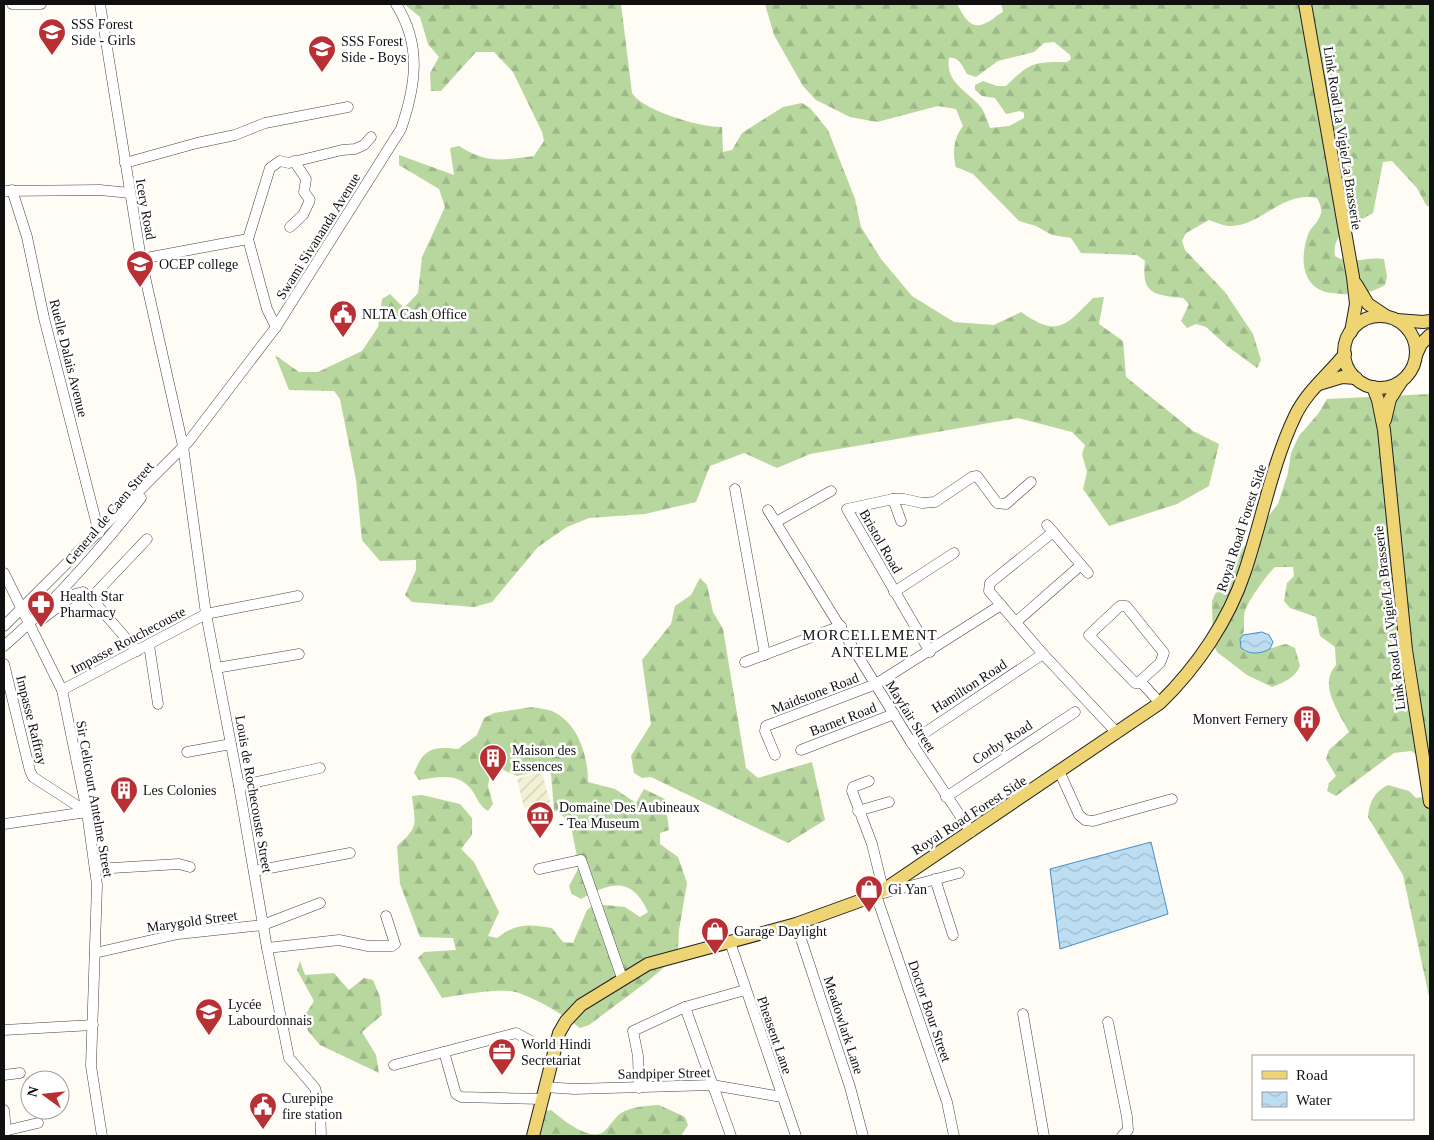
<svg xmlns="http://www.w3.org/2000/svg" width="1434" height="1140" viewBox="0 0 1434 1140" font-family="Georgia,serif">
<defs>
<pattern id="farmland-furrows" width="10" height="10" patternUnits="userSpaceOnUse" patternTransform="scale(1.25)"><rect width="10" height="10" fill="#f3f1d5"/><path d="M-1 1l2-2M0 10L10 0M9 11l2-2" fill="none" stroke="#cfceb6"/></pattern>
<pattern id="forest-firs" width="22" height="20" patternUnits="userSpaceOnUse" patternTransform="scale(1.25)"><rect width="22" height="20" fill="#b7d79f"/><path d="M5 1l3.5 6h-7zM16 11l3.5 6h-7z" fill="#9cb888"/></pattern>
<pattern id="water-waves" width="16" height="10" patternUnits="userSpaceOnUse" patternTransform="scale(1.25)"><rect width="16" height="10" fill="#bcddf2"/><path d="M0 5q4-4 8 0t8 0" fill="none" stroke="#a1bdce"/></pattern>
</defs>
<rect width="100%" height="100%" fill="#fefcf4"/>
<path fill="url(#farmland-furrows)" d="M542,772L550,802L524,808L517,779Z"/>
<g fill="url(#forest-firs)" fill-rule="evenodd">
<path d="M404,4H621L632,93C641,110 702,128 722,127L723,152L732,150L742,133L783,107L802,103L810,108L828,130L855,199L861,227L881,259L912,296L954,322L994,325L1021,312C1058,338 1065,326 1093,298L1104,297L1099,324L1123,341L1126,377L1193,431L1219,444L1209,486L1177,504L1109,526L1083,489L1087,472L1082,454L1085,445L1072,432L1018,418L810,454L777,468L744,453L710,466L696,502L645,514L589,518L567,527L538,547L492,602L474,607L412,602L405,595L416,570V560L380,561L362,540L356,480L340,399L334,391L289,390L275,355L299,372H318L362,351L378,327L382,299L390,294L404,308L418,293L422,257L445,207L439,189L399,165V155L454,175L450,148L459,146C487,164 503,160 534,156L544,141L542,132L513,72L494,52H476L441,91H431L430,73L439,57L428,44L420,17Z"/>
<path d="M765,4H957C964,16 970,31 986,23C992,21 996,15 1003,12L1001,4H1430V207L1426,205L1417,188L1392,161L1383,162L1373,213C1356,223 1331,232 1335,256C1351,266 1367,256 1384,259L1387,277L1385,285C1365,296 1354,295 1332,293C1301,290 1299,257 1309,232C1312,227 1318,222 1320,216C1323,210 1320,204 1317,198C1281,190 1261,228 1228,226C1222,225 1215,222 1209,220L1186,233L1182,241L1185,250L1225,292L1253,334L1261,360L1257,368L1227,346L1206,327L1196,324L1187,328L1181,321L1189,304L1183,298C1154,295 1141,294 1145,261L1137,255L1081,253L1071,238L1052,235L1036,226L1019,221L973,174L956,167C952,153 954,137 963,126L956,109L938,106L877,122L850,117L816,100L803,86L774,35ZM1054,42L1070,55L1071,59L1067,62C1033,62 1031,62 1006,86H997L983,81L975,85V90L982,96L995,98L1006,114L1020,111L1024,113V118L1009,126L990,128C987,120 985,112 980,106C966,90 945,82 949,58C959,56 963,67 967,74L976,77L998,61L1034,52L1044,43Z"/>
<path d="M1430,394V755L1419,756L1411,751L1394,753L1336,796L1327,791L1329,783L1336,776L1326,759L1329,750L1349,732C1339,712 1318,685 1336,665L1335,647L1320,636L1316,617L1290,608L1284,601L1287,583L1294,576L1293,567H1275C1266,576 1249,599 1245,611C1242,620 1247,631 1240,639L1244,651C1260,656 1270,647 1286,644L1295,648L1300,666C1294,679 1284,682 1272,687L1247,675L1217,652L1213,644L1212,601L1228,567L1278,504L1288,473L1291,453L1299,436L1318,414L1327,399Z"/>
<path d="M700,578L707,585L713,612L723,629L746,768L758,778L812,762L825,820L788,843L651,777L642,778L634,773L631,756L651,724L642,660L671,624L675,606L691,595Z"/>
<path d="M532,707C538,708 546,709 552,711C578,723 588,755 588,782L615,789L636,803L644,789L665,799L669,830L660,833V844L678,857L687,883L679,930L678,948L669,963L648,981L589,1025L580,1028C562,1014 541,1001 519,993C502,987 461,995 442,998L418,958L424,952L456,950L453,938L420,937L400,884L397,846C420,826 415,824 412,796L422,795L460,804L472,818V835L461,849L474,862L499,912L488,936L497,938C517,923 527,924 552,928L563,942L573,943L587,910L595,904L625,907L640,917L648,912C631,875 610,883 581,899L572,894L569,886L579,867L570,821L554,810L551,774L543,770L517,776L501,769H491L488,786L493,804L488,811C478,805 478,798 471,789C457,772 439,777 419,780L414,773C424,748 433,746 458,749L477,735L484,718L494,713Z"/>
<path d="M1388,785L1409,791L1416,798L1430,796V1001L1403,875L1368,817C1369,802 1375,791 1388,785Z"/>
<path d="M300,961L305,975L334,973L349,990L364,978L373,980L380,997L382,1015L362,1032L376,1055L379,1073L320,1045L308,1031L304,1017L314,1001L297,970Z"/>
<path d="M659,1105L685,1117L688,1125L681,1136H537L541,1112L551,1110C562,1119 587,1140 602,1133C609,1128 614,1118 621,1113C633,1106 646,1106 659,1105Z"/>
</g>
<g fill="url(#water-waves)" stroke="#4790c5">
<path d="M1262,632L1269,635L1273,642L1270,649C1260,654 1250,655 1241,648L1240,639L1243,635Z"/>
<path d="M1151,842L1168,914L1060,949L1050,869Z"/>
</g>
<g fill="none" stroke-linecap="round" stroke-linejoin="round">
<g stroke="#434343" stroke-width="11">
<g id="minor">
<path d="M12,4H41"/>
<path d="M100,4L141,259L183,446L206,614L239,786L267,948L289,1058L315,1088L320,1107L321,1136"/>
<path d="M125,163L197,143L235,135L265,123L348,107"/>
<path d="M12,190L27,237L44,318L99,533"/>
<path d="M4,191L100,190L130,193"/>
<path d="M290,227L303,215L310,200L304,192L306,179L294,161"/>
<path d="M141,259L248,239"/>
<path d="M276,327L267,309L248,239L270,168L280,161L289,163L342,150L355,149L364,145L371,137"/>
<path d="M735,489L765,655"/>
<path d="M893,499L901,521"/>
<path d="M768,510L911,742L971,832"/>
<path d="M776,522L831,491"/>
<path d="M1047,525L1088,573"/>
<path d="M1053,532L990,583L989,591L1043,654L1117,733"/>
<path d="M4,573L62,690L87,812L97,885L91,1066L102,1136"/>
<path d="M894,592L954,553"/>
<path d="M91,598L147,539"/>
<path d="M1120,606H1126L1164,653L1160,663L1138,683H1135L1089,635Z"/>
<path d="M42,619L75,594L83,592L91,598L137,651"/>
<path d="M1016,622L1081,565"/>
<path d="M4,626L189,441L276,327L401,129C416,85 422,45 396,4"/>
<path d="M149,645L158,704"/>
<path d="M4,646C55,602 99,551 141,498"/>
<path d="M930,652L847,509L893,499H904L922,503L935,502L972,477L977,476L997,503L1006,504L1031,482"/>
<path d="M745,662L841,626"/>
<path d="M4,664L30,771L33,777L87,812"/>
<path d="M216,668L299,654"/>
<path d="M1140,681L1160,703"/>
<path d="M62,690L206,614L298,596"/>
<path d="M911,742L1043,654"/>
<path d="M801,750L894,714"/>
<path d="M187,752L231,744"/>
<path d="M775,755L765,731L766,726L876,684L1001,605"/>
<path d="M1060,773L1079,815L1085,820L1093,821L1172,799"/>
<path d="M869,781L853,787L852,791L872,844L883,889"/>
<path d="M239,786L320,768"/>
<path d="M946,797L1075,712"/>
<path d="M858,811L889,802"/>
<path d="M4,824L87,812"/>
<path d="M95,869L179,864L190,867"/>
<path d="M539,869L581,860L622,978"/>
<path d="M254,871L350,853"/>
<path d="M935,879L953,935"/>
<path d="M796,924L850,1087L863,1136"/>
<path d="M730,942L796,1136"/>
<path d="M267,948L339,940L368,946H392L395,944L386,916"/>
<path d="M95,953L178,934L263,925L320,903"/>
<path d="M685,1007L731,1136"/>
<path d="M1023,1014L1044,1136"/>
<path d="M1108,1022L1127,1117L1128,1130L1122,1136"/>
<path d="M4,1030L93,1025"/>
<path d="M444,1052L456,1094L461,1097L542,1099"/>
<path d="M394,1065L516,1033L531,1041"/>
<path d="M4,1075L20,1073"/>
<path d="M545,1087L574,1089L712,1085L782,1097"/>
<path d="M639,1088L638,1056L633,1031L685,1007L745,990"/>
<path d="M4,1110L6,1130"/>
<path d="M4,1131L38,1123"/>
<path d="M954,1136L947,1102L876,895L959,873"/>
</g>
</g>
<g stroke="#212121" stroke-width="14">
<g id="major">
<path d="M1305,4L1353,277L1356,304L1351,332"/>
<path d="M1356,284L1368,304L1386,316"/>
<circle cx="1380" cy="352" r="36"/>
<path d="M1397,320L1423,322L1430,321"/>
<path d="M1416,355L1421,344L1430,335"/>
<path d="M1319,384L1342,377L1356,378"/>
<path d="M1373,387L1378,400L1384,430L1406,650L1430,802"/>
<path d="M1385,420L1390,399L1401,382"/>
<path d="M533,1136L559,1033L566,1021L581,1005L648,964L796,924L876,895L1160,703C1197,667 1229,620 1245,571C1262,520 1272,464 1295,416C1307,391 1328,375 1345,354"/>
</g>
</g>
<use href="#minor" stroke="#fff" stroke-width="10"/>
<use href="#major" stroke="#efd473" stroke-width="12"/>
</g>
<defs>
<g id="school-pin" transform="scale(1.4375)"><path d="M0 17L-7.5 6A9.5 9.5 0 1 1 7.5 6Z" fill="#b83034" stroke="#fff"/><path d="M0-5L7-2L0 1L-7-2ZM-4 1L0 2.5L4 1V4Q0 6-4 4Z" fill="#fff"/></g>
<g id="civic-pin" transform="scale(1.4375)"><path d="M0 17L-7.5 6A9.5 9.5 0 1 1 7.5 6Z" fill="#b83034" stroke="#fff"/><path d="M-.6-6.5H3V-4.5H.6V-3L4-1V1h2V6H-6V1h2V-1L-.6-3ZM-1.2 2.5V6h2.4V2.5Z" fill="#fff"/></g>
<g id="pharmacy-pin" transform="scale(1.4375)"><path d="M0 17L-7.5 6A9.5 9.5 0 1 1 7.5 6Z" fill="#b83034" stroke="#fff"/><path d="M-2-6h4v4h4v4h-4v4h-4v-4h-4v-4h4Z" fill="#fff"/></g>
<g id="building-pin" transform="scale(1.4375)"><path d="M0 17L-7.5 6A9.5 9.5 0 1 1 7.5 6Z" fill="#b83034" stroke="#fff"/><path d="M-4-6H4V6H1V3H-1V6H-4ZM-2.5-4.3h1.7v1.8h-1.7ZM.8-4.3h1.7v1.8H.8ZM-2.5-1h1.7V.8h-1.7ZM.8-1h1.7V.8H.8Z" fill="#fff"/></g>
<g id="museum-pin" transform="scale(1.4375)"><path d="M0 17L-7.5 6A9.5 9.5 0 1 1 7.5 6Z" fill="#b83034" stroke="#fff"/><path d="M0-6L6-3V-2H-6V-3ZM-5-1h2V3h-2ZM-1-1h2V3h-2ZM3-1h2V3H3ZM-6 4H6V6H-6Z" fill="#fff"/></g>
<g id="shop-pin" transform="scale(1.4375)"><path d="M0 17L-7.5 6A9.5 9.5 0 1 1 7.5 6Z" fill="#b83034" stroke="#fff"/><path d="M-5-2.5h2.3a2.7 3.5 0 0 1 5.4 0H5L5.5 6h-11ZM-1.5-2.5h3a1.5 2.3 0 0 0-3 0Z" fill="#fff"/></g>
<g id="office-pin" transform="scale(1.4375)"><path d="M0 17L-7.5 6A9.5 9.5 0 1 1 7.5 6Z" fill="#b83034" stroke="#fff"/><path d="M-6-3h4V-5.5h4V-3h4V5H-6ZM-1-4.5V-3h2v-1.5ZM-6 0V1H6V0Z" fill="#fff"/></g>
</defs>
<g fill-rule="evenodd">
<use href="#school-pin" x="52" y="32"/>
<use href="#school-pin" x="322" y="49"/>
<use href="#school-pin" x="140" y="264"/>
<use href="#civic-pin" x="343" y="314"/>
<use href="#pharmacy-pin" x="41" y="604"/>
<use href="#building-pin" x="1307" y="719"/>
<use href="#building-pin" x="493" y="758"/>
<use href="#building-pin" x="124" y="790"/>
<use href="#museum-pin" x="540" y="815"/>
<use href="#shop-pin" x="869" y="889"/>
<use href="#shop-pin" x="715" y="931"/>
<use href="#school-pin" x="209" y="1012"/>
<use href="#office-pin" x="502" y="1052"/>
<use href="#civic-pin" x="263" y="1106"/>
</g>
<g text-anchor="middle" stroke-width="5" stroke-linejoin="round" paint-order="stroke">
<g font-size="14" fill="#101010" stroke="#fff" text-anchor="start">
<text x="71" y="29">SSS Forest<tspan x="71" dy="16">Side - Girls</tspan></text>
<text x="341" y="46">SSS Forest<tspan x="341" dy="16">Side - Boys</tspan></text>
<text x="159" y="269">OCEP college</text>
<text x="362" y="319">NLTA Cash Office</text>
<text x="60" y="601">Health Star<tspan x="60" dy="16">Pharmacy</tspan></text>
<text x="1288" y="724" text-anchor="end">Monvert Fernery</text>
<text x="512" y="755">Maison des<tspan x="512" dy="16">Essences</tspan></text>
<text x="143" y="795">Les Colonies</text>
<text x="559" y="812">Domaine Des Aubineaux<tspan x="559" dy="16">- Tea Museum</tspan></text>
<text x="888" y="894">Gi Yan</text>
<text x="734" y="936">Garage Daylight</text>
<text x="228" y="1009">Lycée<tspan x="228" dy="16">Labourdonnais</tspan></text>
<text x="521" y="1049">World Hindi<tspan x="521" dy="16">Secretariat</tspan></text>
<text x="282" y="1103">Curepipe<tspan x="282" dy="16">fire station</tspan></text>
</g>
<g font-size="14" fill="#101010" stroke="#fff">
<text transform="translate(1343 138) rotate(81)" y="5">Link Road La Vigie/La Brasserie</text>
<text transform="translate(146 209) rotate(80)" y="5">Icery Road</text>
<text transform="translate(318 236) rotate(-58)" y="5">Swami Sivananda Avenue</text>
<text transform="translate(69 358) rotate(76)" y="5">Ruelle Dalais Avenue</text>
<text transform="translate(109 513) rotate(-50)" y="5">General de Caen Street</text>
<text transform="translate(1241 528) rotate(-72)" y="5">Royal Road Forest Side</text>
<text transform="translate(881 541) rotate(60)" y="5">Bristol Road</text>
<text transform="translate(1389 618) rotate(-97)" y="5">Link Road La Vigie/La Brasserie</text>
<text transform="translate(128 640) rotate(-28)" y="5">Impasse Rouchecouste</text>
<text transform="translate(969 686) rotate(-33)" y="5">Hamilton Road</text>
<text transform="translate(815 693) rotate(-21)" y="5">Maidstone Road</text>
<text transform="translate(911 716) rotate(58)" y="5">Mayfair Street</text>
<text transform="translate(843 719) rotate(-21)" y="5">Barnet Road</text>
<text transform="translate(32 720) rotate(76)" y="5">Impasse Raffray</text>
<text transform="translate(1002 742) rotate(-33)" y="5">Corby Road</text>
<text transform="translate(254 794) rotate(80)" y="5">Louis de Rochecouste Street</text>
<text transform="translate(95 799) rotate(80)" y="5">Sir Celicourt Antelme Street</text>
<text transform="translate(969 815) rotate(-33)" y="5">Royal Road Forest Side</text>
<text transform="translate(192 921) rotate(-8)" y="5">Marygold Street</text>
<text transform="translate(930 1011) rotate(71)" y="5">Doctor Bour Street</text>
<text transform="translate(844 1025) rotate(72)" y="5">Meadowlark Lane</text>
<text transform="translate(775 1035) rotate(71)" y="5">Pheasent Lane</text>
<text transform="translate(664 1073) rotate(-1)" y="5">Sandpiper Street</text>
</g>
<g font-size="15" letter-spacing="1" fill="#101010" stroke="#fff">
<text x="870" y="640">MORCELLEMENT<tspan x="870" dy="17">ANTELME</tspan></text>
</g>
</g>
<rect width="1434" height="1140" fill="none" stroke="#101010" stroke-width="10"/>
<rect x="1252" y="1055" width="162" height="65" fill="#ffffff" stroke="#9f9f9f"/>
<rect x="1262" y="1071" width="25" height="8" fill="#efd473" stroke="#9f9f9f"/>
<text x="1296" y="1080" font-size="15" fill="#101010">Road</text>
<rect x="1262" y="1092" width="25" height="15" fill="url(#water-waves)" stroke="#9f9f9f"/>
<text x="1296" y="1105" font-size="15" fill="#101010">Water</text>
<g transform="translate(45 1095) rotate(285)"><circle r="24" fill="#ffffff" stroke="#9f9f9f"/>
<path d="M0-4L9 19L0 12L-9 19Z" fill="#b83034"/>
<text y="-8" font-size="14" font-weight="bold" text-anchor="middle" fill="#101010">N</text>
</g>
</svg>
